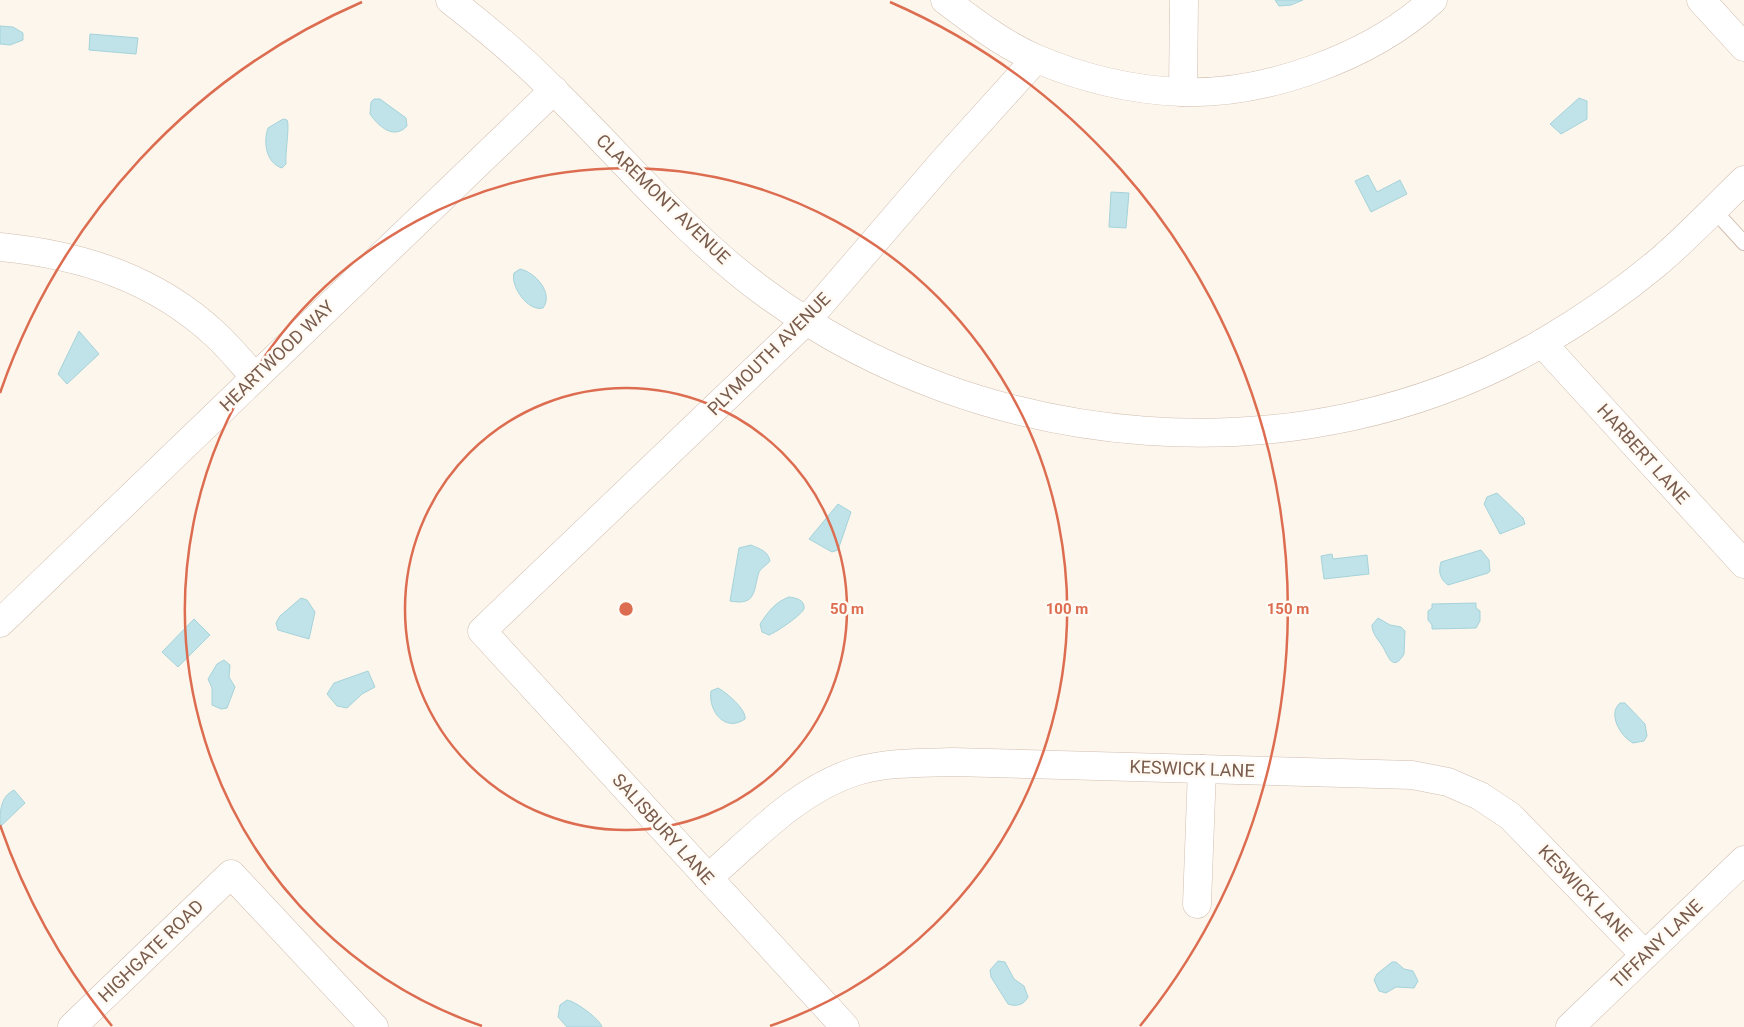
<svg xmlns="http://www.w3.org/2000/svg" width="1744" height="1027" viewBox="0 0 1744 1027" font-family="Roboto,sans-serif">
<rect width="100%" height="100%" fill="#fdf6ec"/>
<g fill="#bfe3e8" stroke="#a5d3da">
<path d="M1275,0H1303L1291,5L1279,6Z"/>
<path d="M0,26L13,27L23,33V40L10,45L0,44Z"/>
<path d="M90,34L138,38L136,54L89,50Z"/>
<path d="M1579,98L1587,101V119L1561,134L1550,124Z"/>
<path d="M374,99H380L406,118L407,126C394,140 379,127 370,114L371,102Z"/>
<path d="M283,119L287,120C290,125 285,153 286,164L282,168C266,163 263,142 268,128Z"/>
<path d="M1368,175L1377,192L1400,180L1407,194L1371,212L1355,181Z"/>
<path d="M1111,192L1129,193L1126,228L1109,227Z"/>
<path d="M520,269C535,272 554,293 543,308C528,312 510,286 514,273Z"/>
<path d="M79,331L99,354L67,384L58,374Z"/>
<path d="M1497,493L1523,518L1525,524L1500,534L1484,504L1487,497Z"/>
<path d="M838,504L851,512L838,550L832,552L809,539Z"/>
<path d="M751,545C760,549 768,551 770,561C767,565 761,568 759,572C753,591 757,606 730,601L739,548Z"/>
<path d="M1481,550L1489,560L1490,571L1488,573L1448,585C1440,579 1438,572 1441,562Z"/>
<path d="M1332,554L1333,559L1367,555L1369,574L1324,579L1321,556Z"/>
<path d="M789,597C797,598 805,600 804,609C800,616 777,632 769,635L762,632L760,624C768,612 775,602 789,597Z"/>
<path d="M301,598L307,600L315,612L309,639L278,630L276,623L280,616Z"/>
<path d="M1476,603V608L1480,611V621L1476,628L1432,629V625L1428,620V611L1432,608V604Z"/>
<path d="M1378,618L1390,625L1401,627L1405,631L1404,654C1393,673 1388,656 1383,647C1378,639 1372,634 1372,625Z"/>
<path d="M194,619L210,635L178,667L162,652Z"/>
<path d="M224,660L230,665L229,677L235,687L227,708L221,709L212,705V688L208,679L217,664Z"/>
<path d="M368,671L375,687L362,694L347,708L337,706L327,694L334,683Z"/>
<path d="M718,688C726,692 747,710 745,719C725,733 708,711 711,691Z"/>
<path d="M1620,703H1625L1645,724L1647,736L1644,741L1633,743C1621,737 1607,714 1620,703Z"/>
<path d="M14,790L25,803L0,827C0,811 0,797 14,790Z"/>
<path d="M998,961L1005,962L1014,979L1024,986L1028,997C1024,1005 1016,1007 1008,1004L991,977L990,970Z"/>
<path d="M1392,962H1396L1404,969L1413,971L1418,981L1414,988L1396,987L1386,993L1379,991L1374,980L1377,974Z"/>
<path d="M567,1000C575,1001 600,1019 602,1027H567L558,1017L560,1005Z"/>
</g>
<g fill="none" stroke-linecap="round" stroke-linejoin="round">
<g stroke="#d1beb0" stroke-width="16">
<path id="service" d="M1713,209L1744,243"/>
</g>
<g stroke="#d1beb0" stroke-width="29">
<g id="minor">
<path d="M450,0C486,28 521,57 553,90C622,157 684,233 761,290C982,455 1304,483 1544,342C1583,319 1621,293 1656,264C1687,238 1715,208 1744,180"/>
<path d="M945,0C974,22 1004,45 1037,59C1082,78 1132,90 1181,92C1266,95 1371,57 1433,0"/>
<path d="M1701,0L1744,47"/>
<path d="M1183,92L1184,0"/>
<path d="M0,247C81,255 155,278 216,335C230,348 242,363 255,377"/>
<path d="M1542,343L1744,564"/>
<path d="M0,623L554,90"/>
<path d="M708,878C753,839 798,789 857,771C888,762 920,763 952,762L1412,775L1448,782L1480,796L1510,816L1645,955"/>
<path d="M1197,904L1202,769"/>
<path d="M72,1027L231,874L374,1027"/>
<path d="M845,1027L482,631L806,321L942,163L1036,59"/>
<path d="M1570,1027L1744,860"/>
</g>
</g>
<use href="#service" stroke="#fff" stroke-width="14"/>
<use href="#minor" stroke="#fff" stroke-width="28"/>
</g>
<g fill="none" stroke="#dc6d51" stroke-width="2.5">
<circle cx="626" cy="609" r="221"/>
<path d="M482 1026A441 441 0 1 1 770 1026"/>
<path d="M112 1026A662 662 0 0 1 0 825M0 393A662 662 0 0 1 362 2M890 2A662 662 0 0 1 1140 1026"/>
</g>
<g text-anchor="middle" stroke-width="5" stroke-linejoin="round" paint-order="stroke">
<g font-size="18" fill="#7a5c4d" stroke="#fffaf3">
<text transform="translate(663 199) rotate(44)" y="6">CLAREMONT AVENUE</text>
<text transform="translate(769 354) rotate(-45)" y="6">PLYMOUTH AVENUE</text>
<text transform="translate(277 356) rotate(-44)" y="6">HEARTWOOD WAY</text>
<text transform="translate(1643 454) rotate(48)" y="6">HARBERT LANE</text>
<text transform="translate(1192 769) rotate(2)" y="6">KESWICK LANE</text>
<text transform="translate(663 829) rotate(48)" y="6">SALISBURY LANE</text>
<text transform="translate(1585 893) rotate(46)" y="6">KESWICK LANE</text>
<text transform="translate(1657 944) rotate(-44)" y="6">TIFFANY LANE</text>
<text transform="translate(151 951) rotate(-44)" y="6">HIGHGATE ROAD</text>
</g>
</g>
<circle cx="626" cy="609" r="8" fill="#dc6d51" stroke="#fffaf3" stroke-width="2.5"/>
<g font-size="15" text-anchor="middle" font-weight="bold" fill="#dc6d51" stroke="#fffaf3" stroke-width="5" stroke-linejoin="round" paint-order="stroke">
<text x="847" y="614">50 m</text>
<text x="1067" y="614">100 m</text>
<text x="1288" y="614">150 m</text>
</g>
</svg>
